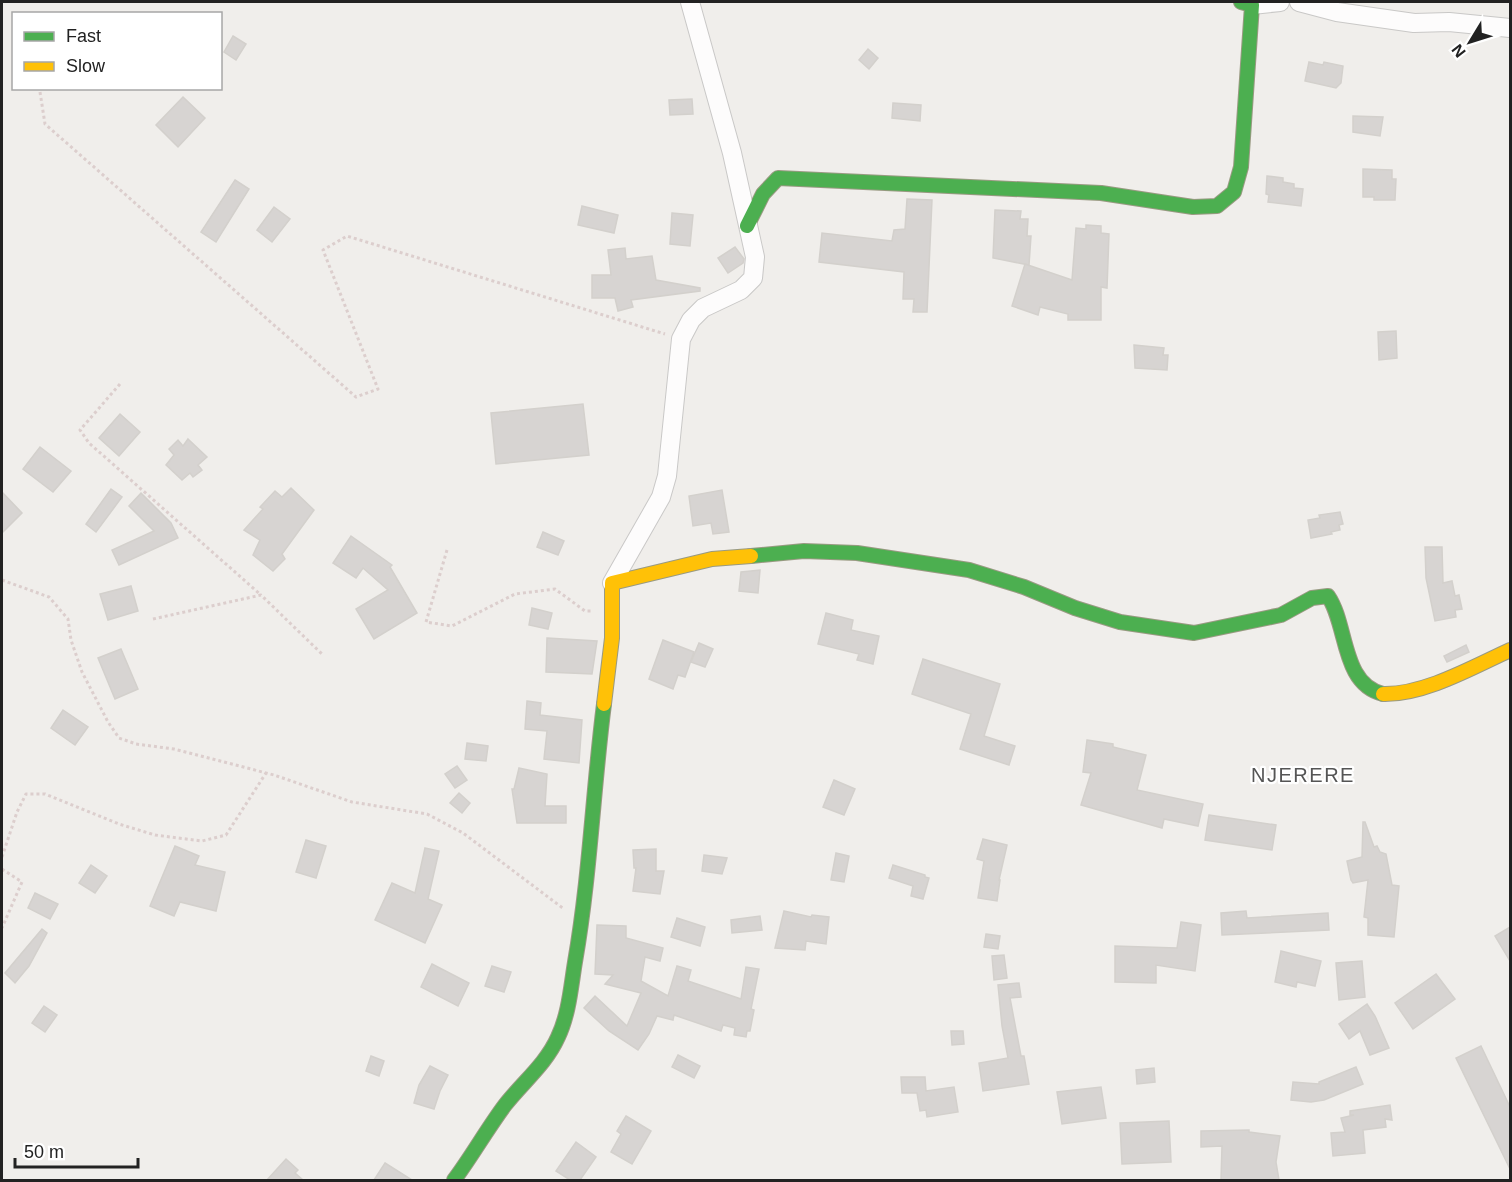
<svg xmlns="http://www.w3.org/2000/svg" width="1512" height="1182" viewBox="0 0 1512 1182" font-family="Helvetica,sans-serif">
<rect width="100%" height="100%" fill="#f0eeeb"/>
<g fill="#d7d4d2" stroke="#d3d0cc" stroke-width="1.5">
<path d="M233,36L246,44L236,60L224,52Z"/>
<path d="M868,49L878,58L869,69L859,60Z"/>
<path d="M1309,62L1323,65L1324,62L1343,66L1341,83L1336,88L1305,81Z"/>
<path d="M183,97L205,118L178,147L156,125Z"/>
<path d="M692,99L693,114L670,115L669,100Z"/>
<path d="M893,103L921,105L920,121L892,118Z"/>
<path d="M1353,116L1383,117L1380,136L1353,132Z"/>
<path d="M1363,169L1392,170V179H1396L1395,200H1374V197H1363Z"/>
<path d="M1267,176L1283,178V182L1294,184V188L1303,189L1301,206L1268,202L1269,195L1266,194Z"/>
<path d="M235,180L249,189L216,242L201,232Z"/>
<path d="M907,199L932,200L927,312H913L914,299H903L904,272L819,262L822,233L892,241L894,230L905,229Z"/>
<path d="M582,206L618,215L614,233L578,225Z"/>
<path d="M274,207L290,219L272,242L257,230Z"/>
<path d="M995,210L1021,211L1020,219H1028L1027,236H1031L1029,265L993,258Z"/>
<path d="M672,213L693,215L690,246L670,244Z"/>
<path d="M1086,225L1101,226V233L1109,234L1107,288L1101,287V320H1068V314L1040,307L1038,315L1012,306L1025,264L1072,280L1076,228L1086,229Z"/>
<path d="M735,247L744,259L743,263L728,273L718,258Z"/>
<path d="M625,248L626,259L652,256L656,280L700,288V291L631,300L633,307L618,311L615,298H592V275H611L608,250Z"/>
<path d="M1396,331L1397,358L1379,360L1378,332Z"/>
<path d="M1134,345L1164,348L1163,355H1168L1167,370L1135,368Z"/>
<path d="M583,404L589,455L496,464L491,413Z"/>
<path d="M120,414L140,432L119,456L99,438Z"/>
<path d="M188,439L207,457L198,465L202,470L193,477L190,473L182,480L166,465L174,455L169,449L178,440L183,446Z"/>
<path d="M40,447L71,471L53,492L23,469Z"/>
<path d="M291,488L314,510L282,554L285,559L273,571L253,555L260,540L244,530L263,509L260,507L275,491L282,497Z"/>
<path d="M111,489L122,497L96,532L86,524Z"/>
<path d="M722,490L729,532L713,534L711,523L693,526L689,496Z"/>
<path d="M2,492L22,513L2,533Z"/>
<path d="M141,493L171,523L178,538L119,565L112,550L154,531L129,506Z"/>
<path d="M1340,512L1343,524L1339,525L1340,530L1331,532L1332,534L1311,538L1308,520L1320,518L1319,515Z"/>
<path d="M543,532L564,541L558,555L537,547Z"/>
<path d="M351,536L392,565L390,567L417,613L374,639L356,609L388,590L363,568L356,578L333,563Z"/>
<path d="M1425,547H1442L1443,583L1452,581L1455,596L1459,595L1462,609L1455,610L1456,617L1435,621L1426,578Z"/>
<path d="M760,570L758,593L739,591L741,572Z"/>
<path d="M131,586L138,611L108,620L100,594Z"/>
<path d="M532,608L552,613L548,629L529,625Z"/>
<path d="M826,613L853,620L851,630L879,636L873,664L857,660L859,654L818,644Z"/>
<path d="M547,638L597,641L592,674L546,672Z"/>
<path d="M663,640L694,652L685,677L678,675L673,689L649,679Z"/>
<path d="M699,643L713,649L705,667L691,662Z"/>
<path d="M1466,645L1469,652L1447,662L1444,656Z"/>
<path d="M121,649L138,689L115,699L98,658Z"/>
<path d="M923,659L1000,684L984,736L1015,746L1009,765L960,749L971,714L912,694Z"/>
<path d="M527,701L541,703L540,715L582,720L579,763L544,759L547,731L525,729Z"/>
<path d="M63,710L88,727L75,745L51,728Z"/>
<path d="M1087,740L1113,744V747L1146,755L1137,790L1203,804L1198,826L1164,819L1162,828L1081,805L1091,773L1083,772Z"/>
<path d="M467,743L488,746L486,761L465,759Z"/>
<path d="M457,766L467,780L455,788L445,774Z"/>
<path d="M519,768L547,774L545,806H566V823H517L512,789H514Z"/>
<path d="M834,780L855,789L844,815L823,807Z"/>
<path d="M459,793L470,803L462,813L450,803Z"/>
<path d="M1209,815L1276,825L1272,850L1205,840Z"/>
<path d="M1363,822H1365L1374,847L1377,846L1380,852L1386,854L1392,885L1399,886L1394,937L1368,935V918L1364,917L1368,880L1353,883L1351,880L1347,861L1362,857Z"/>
<path d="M983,839L1007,845L999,880H1000L997,901L978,898L984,861L977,859Z"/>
<path d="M306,840L326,846L316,878L296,872Z"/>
<path d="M175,846L199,856L195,865L225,872L216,911L180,902L174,916L150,906Z"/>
<path d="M425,848L439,851L428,899L442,905L425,943L375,920L392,883L415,893Z"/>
<path d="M656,849V871H664L660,894L633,891L636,868H634L633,850Z"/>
<path d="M836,853L849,856L844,882L831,880Z"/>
<path d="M704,855L727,858L722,874L702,871Z"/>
<path d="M91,865L107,876L95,893L79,883Z"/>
<path d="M893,865L925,875V877L929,878L923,899L911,896L913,886L889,878Z"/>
<path d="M35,893L58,904L50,919L28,908Z"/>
<path d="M784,911L811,917L812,915L829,917L826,944L806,941L805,950L775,948Z"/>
<path d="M1246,911L1247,918L1328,913L1329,930L1222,935L1221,913Z"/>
<path d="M760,916L762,930L732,933L731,920Z"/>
<path d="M677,918L705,927L700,946L671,937Z"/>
<path d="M1181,922L1201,925L1195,971L1156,965V983L1115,982V946L1177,948Z"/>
<path d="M597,925L626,926V938L663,948L660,961L645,957L641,981L668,996L677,966L691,970L688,981L741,999L746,967L759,969L751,1009L754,1010L750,1031H747L746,1037L734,1035L735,1028L723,1025L721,1031L674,1015L673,1020L657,1016L649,1034L638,1050L609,1031L584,1008L595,996L627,1026L641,993L605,984L613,975L595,974Z"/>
<path d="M1510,927V961L1495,936Z"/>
<path d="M42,929L47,933L29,966L15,983L5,973Z"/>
<path d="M986,934L1000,936L998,949L984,947Z"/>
<path d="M1281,951L1321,961L1315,986L1297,982L1296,987L1275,982Z"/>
<path d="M1004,955L1007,978L994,980L992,956Z"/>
<path d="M1362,961L1365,997L1339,1000L1336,963Z"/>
<path d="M432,964L469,983L458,1006L421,987Z"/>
<path d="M492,966L511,972L504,992L485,986Z"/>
<path d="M1436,974L1455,999L1413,1029L1395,1003Z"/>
<path d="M1019,983L1021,997L1010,998L1021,1056H1024L1029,1084L983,1091L979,1063L1008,1058L1002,1026L998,985Z"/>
<path d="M1367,1004L1375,1016L1389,1048L1370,1055L1360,1031L1349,1039L1339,1024Z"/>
<path d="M44,1006L57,1015L45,1032L32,1023Z"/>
<path d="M951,1031H963L964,1044L952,1045Z"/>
<path d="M1481,1046L1510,1107V1169L1456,1058Z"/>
<path d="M678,1055L700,1066L694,1078L672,1067Z"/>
<path d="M371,1056L384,1061L379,1076L366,1071Z"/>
<path d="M430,1066L448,1075L440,1091L434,1109L414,1103L419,1085Z"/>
<path d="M1356,1067L1363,1084L1324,1100L1311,1102L1291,1100L1293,1082L1319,1084V1082Z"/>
<path d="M1154,1068L1155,1082L1137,1084L1136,1070Z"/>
<path d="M901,1077H925L926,1091L954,1087L958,1112L927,1117L926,1110L920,1111L917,1093H902Z"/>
<path d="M1101,1087L1106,1118L1062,1124L1057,1092Z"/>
<path d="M1390,1105L1392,1120L1385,1119L1386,1127L1363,1130L1365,1153L1333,1156L1331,1133L1345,1132L1341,1118L1354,1115H1350V1111Z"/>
<path d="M626,1116L651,1131L632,1164L611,1152L621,1134L617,1131Z"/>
<path d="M1169,1121L1171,1162L1122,1164L1120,1123Z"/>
<path d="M1249,1130V1132L1280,1136L1276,1162L1279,1180H1221L1222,1146L1201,1147V1131Z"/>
<path d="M576,1142L596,1157L580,1180H570L556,1171Z"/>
<path d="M286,1159L298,1170L295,1173L303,1180H267Z"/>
<path d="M385,1163L412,1180H374Z"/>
</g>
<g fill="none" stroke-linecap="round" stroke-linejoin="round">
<g stroke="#c9c8c7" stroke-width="20">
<g id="street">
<path d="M1299,2L1337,12L1414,23L1449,22L1510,28"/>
<path d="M1252,5L1280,2"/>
<path d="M612,583L661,497L667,476L681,339L691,320L703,308L741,290L753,278L755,257L732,153L690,2"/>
</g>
</g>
<g stroke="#999a82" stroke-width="16">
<g id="fast">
<path d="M747,226L763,194L778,178L1101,193L1193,207L1217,206L1234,192L1241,167L1252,5L1241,2"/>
<path d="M751,556L804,551L857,553L969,570L1024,587L1075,608L1120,622L1194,633L1281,615L1312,598L1328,596C1348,625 1341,684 1383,694"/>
<path d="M454,1180C472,1156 487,1129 505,1105C523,1082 546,1064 558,1037C569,1014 571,986 575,962C590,876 593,790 604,704"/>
</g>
</g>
<g stroke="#999a82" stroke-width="16">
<g id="slow">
<path d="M1383,694C1424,695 1473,667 1510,650"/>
<path d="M604,704L612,638V583L712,559L751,556"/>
</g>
</g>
<g stroke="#dccecd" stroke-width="3" stroke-dasharray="3 3" stroke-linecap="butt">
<path d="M40,92L45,124L356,397L378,389L323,250L347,236L665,334"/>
<path d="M120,384L80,430L89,443L261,595"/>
<path d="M447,550L426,622L452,626L515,594L555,589L585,611H592"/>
<path d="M2,580L49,597L68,619L71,640L82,672L108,722L119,738L136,744L174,749L274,775L352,802L427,814L463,833L564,909"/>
<path d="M153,619L261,595L323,655"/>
<path d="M2,857L17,812L26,794H45L119,824L155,835L202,841L226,835L266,773"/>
<path d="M2,869L22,882L2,928"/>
</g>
<use href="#street" stroke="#fdfcfc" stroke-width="18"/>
<use href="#fast" stroke="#4caf50" stroke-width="14"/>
<use href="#slow" stroke="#ffc107" stroke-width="14"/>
</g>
<g text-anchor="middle" stroke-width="4.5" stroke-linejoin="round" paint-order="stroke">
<g font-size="20" letter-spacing="1.5" fill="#555" stroke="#fff">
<text x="1303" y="782">NJERERE</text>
</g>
</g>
<rect width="1512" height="1182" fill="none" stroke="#222222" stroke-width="6"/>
<rect x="12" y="12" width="210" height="78" fill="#ffffff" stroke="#a7a7a7" stroke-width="1.5"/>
<rect x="24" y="32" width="30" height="9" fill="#4caf50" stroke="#a7a7a7" stroke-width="1.5"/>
<text x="66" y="42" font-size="18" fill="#222222">Fast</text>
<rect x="24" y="62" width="30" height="9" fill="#ffc107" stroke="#a7a7a7" stroke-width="1.5"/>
<text x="66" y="72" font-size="18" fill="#222222">Slow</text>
<g transform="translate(1470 42) rotate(232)" stroke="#ffffff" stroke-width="4.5" paint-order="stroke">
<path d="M0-4.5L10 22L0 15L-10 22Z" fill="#222222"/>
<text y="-9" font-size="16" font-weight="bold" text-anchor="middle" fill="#222222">N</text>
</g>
<path d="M15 1158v9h123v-9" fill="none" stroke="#222222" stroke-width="3"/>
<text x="24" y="1158" font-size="18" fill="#222222" stroke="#ffffff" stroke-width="4.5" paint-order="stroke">50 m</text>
</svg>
